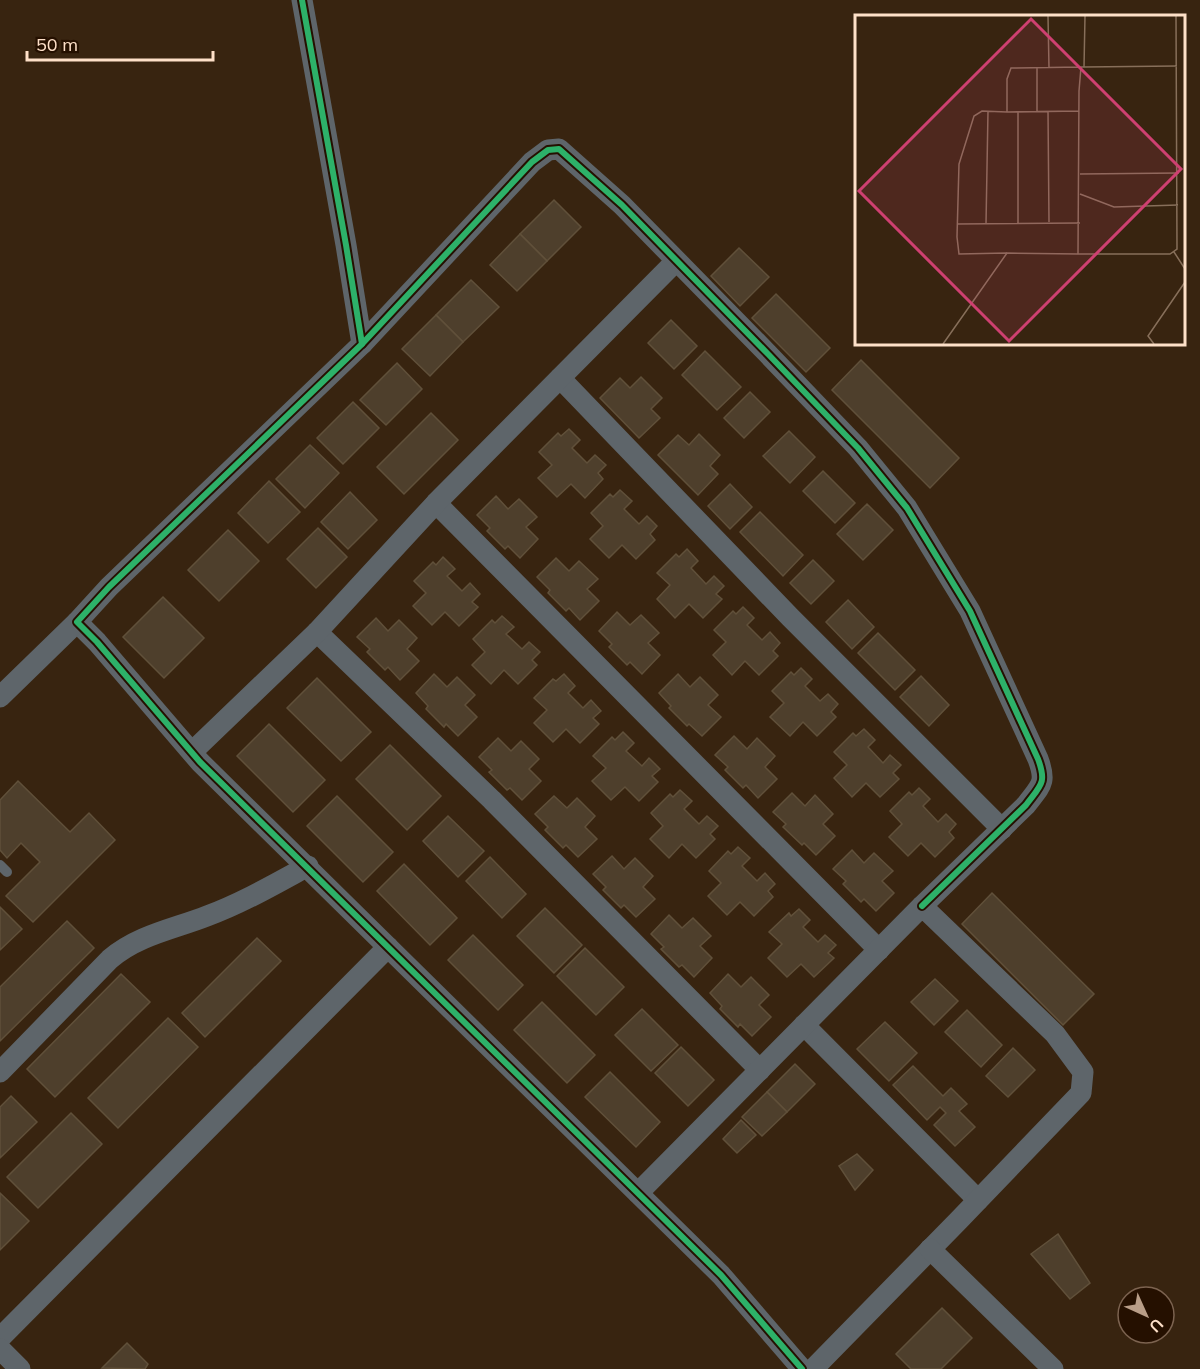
<svg xmlns="http://www.w3.org/2000/svg" width="1200" height="1369" viewBox="0 0 1200 1369" font-family="Mulish,sans-serif">
<rect width="100%" height="100%" fill="#382410"/>
<g fill="#4e3f2c" stroke="#60503a" stroke-width="1.5">
<path d="M554,200L581,227L547,261L520,234Z"/>
<path d="M520,234L547,261L517,291L490,265Z"/>
<path d="M739,248L769,277L740,306L711,276Z"/>
<path d="M471,280L499,307L463,342L436,315Z"/>
<path d="M776,294L830,348L806,372L752,318Z"/>
<path d="M436,315L463,342L430,376L402,349Z"/>
<path d="M671,320L697,346L674,369L648,343Z"/>
<path d="M705,351L741,387L717,410L682,375Z"/>
<path d="M861,360L959,458L930,488L832,390Z"/>
<path d="M397,363L422,389L386,425L360,400Z"/>
<path d="M641,377L662,398L651,409L660,418L639,438L600,398L620,378L630,388Z"/>
<path d="M750,392L770,412L744,438L724,418Z"/>
<path d="M353,402L379,428L343,464L317,438Z"/>
<path d="M431,413L458,440L404,494L377,467Z"/>
<path d="M569,429L580,440L572,448L587,463L595,455L606,465L598,473L603,479L585,498L571,484L557,497L538,478L552,465L539,452L558,433L561,436Z"/>
<path d="M789,431L815,457L790,483L763,456Z"/>
<path d="M699,434L720,455L710,466L718,474L698,495L658,455L678,435L689,445Z"/>
<path d="M310,445L339,473L305,508L276,479Z"/>
<path d="M823,471L855,503L835,523L803,491Z"/>
<path d="M269,481L300,512L268,543L238,513Z"/>
<path d="M730,484L752,507L730,529L708,506Z"/>
<path d="M620,490L632,501L624,509L639,524L647,516L657,526L650,534L655,540L636,559L622,545L609,558L590,539L603,526L591,513L610,494L613,497Z"/>
<path d="M350,492L377,520L348,549L321,522Z"/>
<path d="M496,496L508,509L519,499L537,517L526,527L538,539L520,558L508,546L505,549L487,531L490,528L477,515Z"/>
<path d="M867,504L893,530L863,560L837,534Z"/>
<path d="M760,512L803,555L783,576L740,532Z"/>
<path d="M318,528L347,557L316,588L287,559Z"/>
<path d="M228,530L259,561L219,601L188,570Z"/>
<path d="M687,549L698,561L691,568L706,584L714,576L724,586L716,594L722,599L703,618L689,604L675,618L657,599L670,585L657,573L676,554L679,557Z"/>
<path d="M443,557L455,569L447,576L462,591L470,583L480,594L472,602L478,607L459,626L445,612L432,625L413,606L426,593L414,581L433,562L436,565Z"/>
<path d="M556,558L569,571L579,561L598,579L587,589L599,601L580,620L569,608L566,611L548,593L550,590L537,577Z"/>
<path d="M813,560L834,581L811,604L790,583Z"/>
<path d="M163,597L204,638L164,678L123,637Z"/>
<path d="M848,600L874,627L852,649L826,622Z"/>
<path d="M743,607L754,618L747,625L762,640L770,632L780,643L773,651L778,656L759,675L745,661L732,675L713,655L726,642L714,630L733,611L736,614Z"/>
<path d="M617,612L630,625L641,615L659,633L648,643L660,655L642,674L630,662L627,665L609,647L612,644L599,631Z"/>
<path d="M502,616L514,627L506,634L522,649L529,642L540,652L532,660L537,665L518,684L504,670L491,684L472,665L485,652L473,639L492,620L495,623Z"/>
<path d="M376,618L388,631L399,620L417,638L407,649L419,661L400,680L388,667L385,670L367,652L370,649L357,637Z"/>
<path d="M878,633L915,670L895,690L858,653Z"/>
<path d="M801,668L812,679L805,686L820,701L828,694L838,704L831,712L836,717L817,736L803,722L790,736L770,717L784,703L772,691L791,672L794,675Z"/>
<path d="M434,674L447,687L457,677L475,695L465,705L477,717L458,736L446,724L444,727L426,709L428,706L416,693Z"/>
<path d="M564,674L575,686L568,693L583,708L591,700L601,711L593,718L599,724L580,743L566,729L553,742L534,723L547,710L534,698L553,679L556,681Z"/>
<path d="M678,674L690,687L700,677L718,695L708,705L721,717L702,736L689,724L687,726L669,708L671,706L659,693Z"/>
<path d="M921,676L949,705L929,726L900,697Z"/>
<path d="M317,678L371,732L341,761L287,708Z"/>
<path d="M269,724L325,780L293,812L237,756Z"/>
<path d="M864,729L875,740L868,747L883,763L890,755L901,765L893,773L899,779L880,797L866,783L852,797L834,778L847,765L834,752L853,733L856,736Z"/>
<path d="M623,732L634,743L626,751L642,766L649,758L660,769L652,776L658,782L639,801L625,787L611,800L592,781L606,768L593,756L612,737L615,740Z"/>
<path d="M734,736L747,749L757,738L775,756L765,767L777,779L758,798L746,785L743,788L725,770L728,767L715,755Z"/>
<path d="M498,738L511,751L521,741L539,759L529,769L541,781L522,800L510,788L507,790L489,772L492,770L479,757Z"/>
<path d="M390,745L441,796L407,830L356,779Z"/>
<path d="M18,781L70,832L89,813L115,840L33,922L6,896L40,862L21,843L7,858L0,850V800Z"/>
<path d="M919,788L930,799L923,806L938,822L946,814L956,824L949,832L954,838L935,857L921,843L908,856L889,837L902,824L890,811L909,792L912,795Z"/>
<path d="M680,790L692,801L684,809L699,824L707,816L718,826L710,834L715,839L696,858L682,844L669,858L650,839L663,826L651,813L670,794L673,797Z"/>
<path d="M792,793L805,806L815,795L833,814L823,824L835,836L816,855L804,843L802,845L783,827L786,824L773,812Z"/>
<path d="M337,796L393,852L363,882L307,826Z"/>
<path d="M554,796L567,808L577,798L595,816L585,827L597,839L578,857L566,845L563,848L545,830L548,827L535,814Z"/>
<path d="M448,816L484,851L458,877L423,841Z"/>
<path d="M738,847L750,858L742,866L757,881L765,873L775,884L768,891L773,897L754,916L740,902L727,915L708,896L721,883L709,871L728,851L731,854Z"/>
<path d="M852,850L864,863L874,853L893,871L882,881L894,893L876,911L864,899L861,902L843,884L846,881L833,869Z"/>
<path d="M612,856L624,869L635,858L653,876L643,887L655,899L636,917L624,905L621,908L603,890L606,887L593,874Z"/>
<path d="M490,857L526,894L502,918L466,881Z"/>
<path d="M404,864L457,918L430,945L377,891Z"/>
<path d="M992,893L1094,994L1063,1025L962,924Z"/>
<path d="M0,907L22,929L0,950Z"/>
<path d="M545,908L582,945L554,973L517,936Z"/>
<path d="M799,909L810,920L803,927L818,942L825,935L836,945L828,953L834,958L814,977L801,964L787,977L768,958L782,944L769,932L789,913L791,916Z"/>
<path d="M669,915L682,928L693,918L711,936L700,946L712,958L694,977L682,965L679,967L661,949L664,947L651,934Z"/>
<path d="M67,921L94,948L0,1041V987Z"/>
<path d="M473,935L523,985L498,1010L448,960Z"/>
<path d="M257,938L281,961L205,1037L182,1013Z"/>
<path d="M585,948L624,987L596,1015L557,976Z"/>
<path d="M121,974L150,1002L55,1097L27,1069Z"/>
<path d="M728,974L741,987L751,977L769,995L759,1005L771,1017L752,1036L740,1024L738,1027L720,1009L722,1006L710,993Z"/>
<path d="M935,979L958,1001L934,1025L911,1002Z"/>
<path d="M542,1002L595,1055L567,1083L514,1030Z"/>
<path d="M642,1009L678,1045L651,1071L615,1035Z"/>
<path d="M967,1010L1002,1045L981,1067L945,1032Z"/>
<path d="M168,1018L198,1047L118,1128L88,1098Z"/>
<path d="M885,1022L917,1053L889,1081L857,1049Z"/>
<path d="M681,1047L714,1080L688,1106L655,1073Z"/>
<path d="M1013,1048L1035,1070L1008,1097L986,1076Z"/>
<path d="M795,1064L815,1084L787,1112L767,1092Z"/>
<path d="M913,1066L943,1096L951,1088L967,1104L959,1111L975,1127L955,1146L934,1125L946,1113L940,1107L927,1120L893,1085Z"/>
<path d="M610,1072L660,1122L636,1147L585,1097Z"/>
<path d="M767,1092L787,1112L762,1136L742,1117Z"/>
<path d="M11,1096L37,1122L0,1158V1107Z"/>
<path d="M71,1113L102,1144L38,1208L7,1177Z"/>
<path d="M741,1120L756,1135L737,1153L723,1139Z"/>
<path d="M857,1154L873,1170L855,1190L839,1166Z"/>
<path d="M0,1193L29,1221L0,1250Z"/>
<path d="M1058,1234L1090,1283L1070,1299L1031,1254Z"/>
<path d="M942,1308L972,1338L941,1369H911L896,1354Z"/>
<path d="M127,1343L148,1364L145,1369L102,1368Z"/>
</g>
<g fill="none" stroke-linecap="round" stroke-linejoin="round">
<path stroke="#5e656a" stroke-width="10" d="M0,865L7,872"/>
<g stroke="#5e656a" stroke-width="21">
<path d="M302,0L346,245L362,344L109,587L77,622L97,642L200,762L721,1275L802,1369"/>
<path d="M362,344L532,162L548,150L559,149L622,205L768,354L858,448L907,508L970,611L1038,759C1047,783 1041,785 1026,805L922,906"/>
<path d="M560,378L790,617L1002,829"/>
<path d="M436,503L879,950"/>
<path d="M317,632L492,800L760,1070"/>
<path d="M0,697L77,622"/>
<path d="M192,752L317,632L436,503L676,261"/>
<path d="M804,1025L978,1200"/>
<path d="M0,1072L110,959C138,935 174,929 207,916C242,903 275,884 308,866"/>
<path d="M638,1193L922,906L1055,1034L1083,1072L1081,1093L959,1220L813,1369"/>
<path d="M930,1249L1053,1369"/>
<path d="M0,1338L388,947"/>
<path d="M0,1349L20,1369"/>
</g>
<g stroke="#251000" stroke-width="10">
<g id="cycleway">
<path d="M302,0L346,245L362,344L109,587L77,622L97,642L200,762L721,1275L802,1369"/>
<path d="M362,344L532,162L548,150L559,149L622,205L768,354L858,448L907,508L970,611L1038,759C1047,783 1041,785 1026,805L922,906"/>
</g>
</g>
<use href="#cycleway" stroke="#2db169" stroke-width="6"/>
</g>
<g transform="translate(855 15)">
<rect width="330" height="330" fill="#382410"/>
<path fill="none" stroke="#876f5a" stroke-width="1.5" d="M193,1L194,53M229,52L322,51M193,96L194,207M224,96L152,97V64L156,53L226,52M182,97V53M225,159L324,158M225,179L259,192L323,190M163,208V97M102,209L225,208M131,209L133,96M319,237L330,254M152,238L104,239L102,222L104,149L119,101L127,96L152,97M223,239H315L322,234L321,1M88,329L152,238L223,239L224,76L226,52H229L230,1M299,329L293,321L330,267"/>
<path fill="#ce4071" fill-opacity="0.15" stroke="#ce4071" stroke-width="3" d="M176,4L326,154L154,326L4,176Z"/>
<rect width="330" height="330" fill="none" stroke="#fee0c8" stroke-width="3"/>
</g>
<g transform="translate(1146 1315) rotate(135)"><circle r="28" fill="#251000" stroke="#7c6350" stroke-width="1.5"/>
<path d="M0-4.5L10 22L0 15L-10 22Z" fill="#b99e88"/>
<text y="-9" font-size="16" font-weight="bold" text-anchor="middle" fill="#fee0c8">U</text>
</g>
<path d="M27 51v9h186v-9" fill="none" stroke="#fee0c8" stroke-width="3"/>
<text x="36" y="51" font-size="18" fill="#fee0c8" stroke="#251000" stroke-width="4.5" paint-order="stroke">50 m</text>
</svg>
